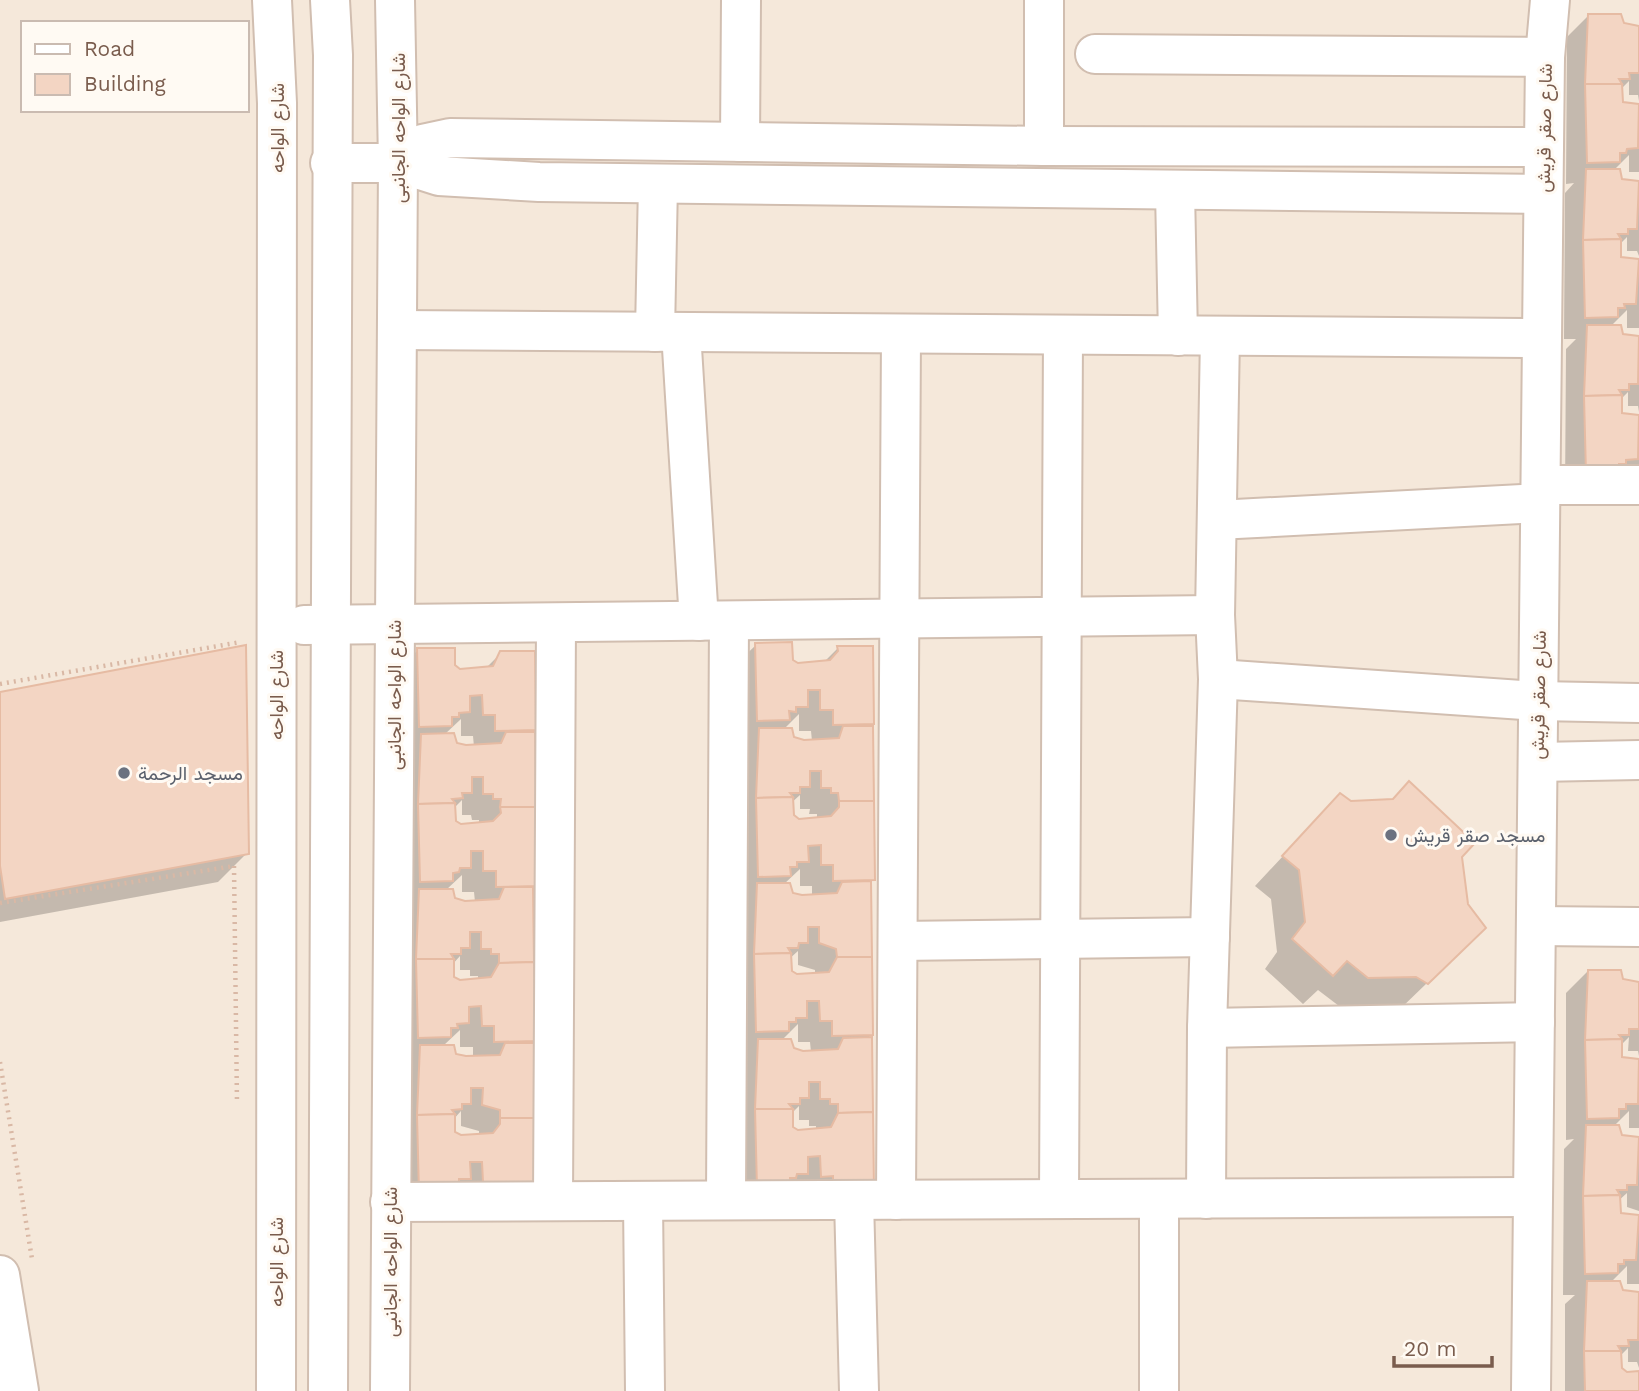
<svg xmlns="http://www.w3.org/2000/svg" width="1639" height="1391" viewBox="0 0 1639 1391" font-family="'Work Sans',Vazirmatn,sans-serif">
<rect width="100%" height="100%" fill="#fdf6ec"/>
<path fill="#f5e8da" fill-rule="evenodd" d="M0,0H1639V1391H0ZM23,23H247V110H23Z"/>
<g fill="#0003" fill-rule="evenodd">
<path d="M1589,15L1639,27V101L1638,95H1629V81L1619,91L1621,103L1628,106L1639,105V172H1629V155L1613,171L1620,180L1639,183V256L1637,251H1627V237L1618,246L1619,258L1626,262L1639,261V328H1627V310L1610,327L1622,335L1639,338V412L1638,406H1628V392L1619,401L1620,414L1627,417L1639,416V484L1565,495L1566,349L1576,339H1564L1565,193L1574,183L1566,184L1567,37Z"/>
<path d="M756,645L798,665L824,662L838,648L872,724L873,879L869,883L871,1035L867,1039L872,1191L800,1198L799,1180L784,1195L736,1209L737,1062L747,1053H735L734,666ZM799,714V731H811L812,741L793,739L783,730ZM800,795V809H810L809,814H817V819L799,820L792,816L790,804ZM800,869V886H812V896L791,894L783,885ZM798,951V965L815,970V974L797,976L790,972L788,960ZM798,1024V1042H810L811,1052L792,1049L782,1040ZM799,1106V1120H809V1126H816V1130L798,1131L791,1128V1114Z"/>
<path d="M418,650L460,670L486,668L501,653L534,730L530,734L535,885L532,889L533,1041L529,1045L535,1196L398,1214L396,672ZM461,719V736H473L474,747L455,744L444,735ZM462,800V815H471L472,820H479V824L461,826L454,822L452,810ZM462,875V892H474L475,902L454,899L446,890ZM460,956V970H470V976H478V980L459,981L452,978L451,966ZM460,1030V1047H473V1058L455,1055L443,1046ZM461,1111V1126L479,1131V1136L460,1137L453,1133L452,1121Z"/>
<path d="M0,694L247,853L218,882L0,922Z"/>
<path d="M1340,795L1350,803L1460,856L1455,956L1398,1011L1387,1005L1339,1006L1318,990L1303,1004L1265,969L1277,952L1271,899L1255,886Z"/>
<path d="M1588,971L1639,983V1056L1638,1051H1628L1629,1037L1619,1047L1621,1058L1627,1062L1639,1061V1128H1629V1111L1613,1127L1620,1136L1639,1138V1211L1627,1207V1193L1617,1202L1619,1214L1626,1218L1639,1217V1284H1627V1266L1611,1282L1622,1291L1639,1294V1368L1637,1362H1628V1348L1618,1358L1620,1369L1627,1373L1639,1372V1391H1565V1304L1575,1295H1563L1564,1149L1574,1139L1566,1140V993Z"/>
</g>
<g fill="#f3d5c3" stroke="#e6bba3" stroke-width="2">
<path d="M1588,14H1621L1624,23L1639,26V73H1629L1630,79H1619L1622,84H1585Z"/>
<path d="M1585,84H1622L1623,102L1639,104L1638,148L1627,149L1626,153H1620V162L1587,163Z"/>
<path d="M1586,169H1620L1622,179L1639,181L1637,229H1628V234H1618L1621,239L1583,240Z"/>
<path d="M1621,239V257L1639,259L1636,304H1624L1625,308H1618V317L1585,318L1583,240Z"/>
<path d="M1587,325H1621L1623,334L1639,336L1638,384H1629V390H1619L1622,395L1584,396Z"/>
<path d="M1622,395V413L1639,415L1638,459L1626,460V464H1619V473L1586,474L1584,396Z"/>
<path d="M792,642L793,660L798,663L830,660L838,651L837,646H873L874,724L833,725V710H820V690H808V707H796V712L789,711L790,720L757,721L755,643Z"/>
<path d="M246,645L249,854L5,899L0,866V692Z"/>
<path d="M417,648H455V665L460,669L493,666L500,651H535L536,730L495,731V715H483L482,695L470,696V712L459,713V717H452V726L419,727Z"/>
<path d="M843,726H873L874,801H839L838,793H831V788H821V771H810V787H800V793H790L793,797L756,798L759,728H792L794,737L804,740L839,738Z"/>
<path d="M506,732H535L536,807H500L501,799H493V794H483V777H472V793H462L463,798L452,799L455,803L418,804L421,734L454,733L457,743L466,745L501,743Z"/>
<path d="M1409,781L1475,843L1462,857L1468,904L1486,928L1428,984L1416,977L1368,978L1347,961L1333,976L1292,939L1305,922L1299,870L1282,856L1340,793L1351,801L1393,799Z"/>
<path d="M793,797L794,815L799,819L831,816L839,807V801H874L875,880L833,881V865H821V845L808,846L809,862H797V867H790L791,876L758,877L756,798Z"/>
<path d="M455,803L456,821L461,824L493,821L501,813L500,807H536L537,886L496,887V871H483V851H471V868H460L459,872L453,873V881L420,882L418,804Z"/>
<path d="M871,881L872,957H837L836,949L819,943V927H808V943H799L798,948H788L791,953L754,954L757,883H790L793,893L802,895L837,893L842,882Z"/>
<path d="M504,887H533L534,962L499,963V954H491V949H481V932H470V948H461V954H451L454,959H416L419,889H453L455,898L465,901L499,899Z"/>
<path d="M791,953L792,971L797,974L829,972L837,957H872L873,1035L832,1036V1021H820L819,1001H807V1018H796V1022H789V1031L756,1032L754,954Z"/>
<path d="M416,959H454V977L460,980L491,977L499,963L534,962L535,1041L494,1042V1026H482L481,1006L469,1007V1023L457,1024L458,1028H451V1037L418,1038Z"/>
<path d="M1588,970H1621L1623,979L1639,982V1029H1629V1035H1619L1622,1039L1585,1040Z"/>
<path d="M872,1037L873,1112L838,1113V1104H830V1099H820V1082H809V1098H800V1104H789L793,1109H755L758,1039H791L794,1048L803,1051L838,1049L843,1038Z"/>
<path d="M1622,1039V1057L1639,1059L1638,1104H1626V1109H1619V1118L1587,1119L1585,1040Z"/>
<path d="M505,1043H535V1118H500V1110L482,1105L483,1088H471V1104H462V1109L452,1110L455,1114L417,1115L420,1045H454L456,1054L466,1056L500,1055Z"/>
<path d="M755,1109H793V1127L798,1130L831,1127L838,1113L873,1112L874,1191L833,1192V1176L821,1177L820,1156L808,1157V1174H797L796,1178H790V1187L757,1188Z"/>
<path d="M455,1114V1132L461,1135L493,1133L500,1124V1118H535L537,1197H495V1182H483L482,1162H470L471,1179H459V1184L419,1193L417,1115Z"/>
<path d="M1586,1125H1619L1622,1135L1639,1137L1637,1185H1627V1190H1617L1620,1195L1583,1196Z"/>
<path d="M1620,1195L1621,1213L1639,1215L1636,1260H1624V1264H1618V1273L1585,1274L1583,1196Z"/>
<path d="M1587,1281H1620L1623,1290L1639,1292L1638,1340H1628L1629,1346H1618L1621,1351H1584Z"/>
<path d="M1584,1351H1621L1622,1368L1627,1372L1639,1371V1391H1585Z"/>
</g>
<g fill="none" stroke-linecap="round" stroke-linejoin="round">
<g stroke="#d1beb0" stroke-width="42">
<g id="minor">
<path d="M272,0L277,103L276,1391"/>
<path d="M1095,54L1545,57"/>
<path d="M740,142L741,0"/>
<path d="M1044,146V0"/>
<path d="M330,163H398L439,176L539,182L1543,194"/>
<path d="M398,163L422,144L450,138L1044,146L1544,147"/>
<path d="M1175,191L1178,336"/>
<path d="M397,330L1542,338"/>
<path d="M655,332L658,184"/>
<path d="M681,332L699,621"/>
<path d="M1541,485H1639"/>
<path d="M1217,520L1540,503"/>
<path d="M304,625L1215,615"/>
<path d="M1218,679L1538,701L1639,703"/>
<path d="M1538,762L1639,760"/>
<path d="M1536,926L1639,927"/>
<path d="M898,941L1210,937"/>
<path d="M1207,1028L1535,1022"/>
<path d="M1059,1199L1063,335"/>
<path d="M1206,1199L1207,1028L1218,679L1215,615L1220,336"/>
<path d="M726,1200L729,621"/>
<path d="M854,1200L859,1391"/>
<path d="M896,1200L901,334"/>
<path d="M553,1201L556,623"/>
<path d="M643,1201L645,1391"/>
<path d="M390,1202L1533,1197"/>
<path d="M0,1275L19,1391"/>
<path d="M328,1391L333,55L330,0"/>
<path d="M390,1391L398,163L395,0"/>
<path d="M1159,1391V1199"/>
<path d="M1531,1391L1544,147L1545,57L1550,0"/>
</g>
</g>
<g stroke="#d9b8a5" stroke-width="4.5" stroke-dasharray="2 5" stroke-linecap="butt">
<path d="M0,684L241,642"/>
<path d="M234,866L237,1103"/>
<path d="M0,903L234,866"/>
<path d="M0,1062L32,1259"/>
</g>
<use href="#minor" stroke="#fff" stroke-width="38"/>
</g>
<g fill="#6b7280" stroke="#fffaf3" stroke-width="2.5">
<circle cx="124" cy="773" r="7"/>
<circle cx="1391" cy="835" r="7"/>
</g>
<g text-anchor="middle" stroke-width="6" stroke-linejoin="round" paint-order="stroke">
<g font-size="19" fill="#7a5c4d" stroke="#fffaf3">
<text transform="translate(277 128) rotate(-90)" y="7">شارع الواحه</text>
<text transform="translate(398 128) rotate(-90)" y="7">شارع الواحه الجانبى</text>
<text transform="translate(1544 128) rotate(-89)" y="7">شارع صقر قريش</text>
<text transform="translate(276 695) rotate(-90)" y="7">شارع الواحه</text>
<text transform="translate(394 695) rotate(-90)" y="7">شارع الواحه الجانبى</text>
<text transform="translate(1538 695) rotate(-89)" y="7">شارع صقر قريش</text>
<text transform="translate(276 1262) rotate(-90)" y="7">شارع الواحه</text>
<text transform="translate(390 1262) rotate(-90)" y="7">شارع الواحه الجانبى</text>
</g>
<g font-size="19" fill="#5b616d" stroke="#fffaf3" text-anchor="start">
<text x="138" y="780">مسجد الرحمة</text>
<text x="1405" y="842">مسجد صقر قريش</text>
</g>
</g>
<rect x="21" y="21" width="228" height="91" fill="#fffaf3" stroke="#cabbb1" stroke-width="2"/>
<rect x="35" y="44" width="35" height="10" fill="#ffffff" stroke="#cabbb1" stroke-width="2"/>
<text x="84" y="56" font-size="21" fill="#7a5c4d">Road</text>
<rect x="35" y="74" width="35" height="21" fill="#f3d5c3" stroke="#cabbb1" stroke-width="2"/>
<text x="84" y="91" font-size="21" fill="#7a5c4d">Building</text>
<path d="M1394 1356v10h98v-10" fill="none" stroke="#7a5c4d" stroke-width="3.5"/>
<text x="1404" y="1356" font-size="21" fill="#7a5c4d" stroke="#fffaf3" stroke-width="5" paint-order="stroke">20 m</text>
</svg>
